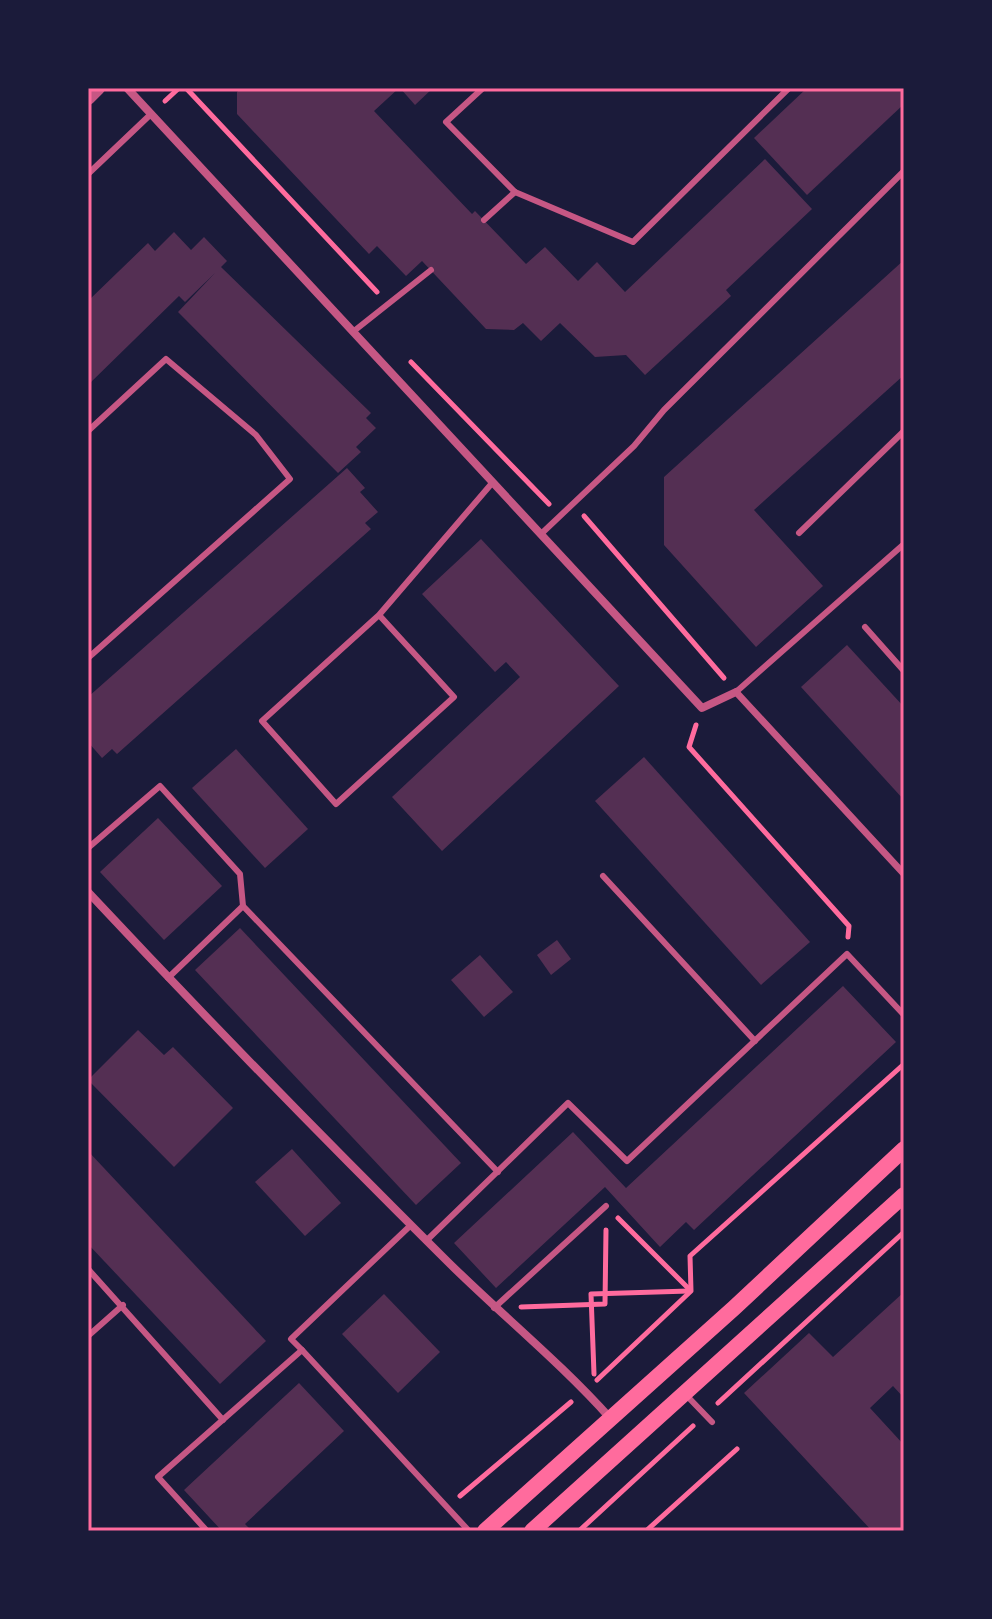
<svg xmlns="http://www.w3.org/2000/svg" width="992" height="1619" viewBox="0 0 992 1619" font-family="Mulish,sans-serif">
<rect width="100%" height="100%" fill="#1b1b3a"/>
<g fill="#542f53">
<path d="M241,88H399L374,111L472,214L475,211L526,264L545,247L578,281L597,262L625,292L765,159L812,209L726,290L731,296L645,375L626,355L595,357L560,323L541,341L523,323L514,330L486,329L422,261L406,276L377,246L369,254L237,114V92Z"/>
<path d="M400,88H433L415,105Z"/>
<path d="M807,88H904V104L807,195L754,138Z"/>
<path d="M174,232L191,250L204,237L227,261L221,267L371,413L366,418L376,428L356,447L361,452L338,473L178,312L215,273L185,302L179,296L88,385V301L148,243L155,251Z"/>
<path d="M904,260V375L754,510L823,586L756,647L664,545V477Z"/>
<path d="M347,468L365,488L360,492L378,512L365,523L371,529L117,754L112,749L102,758L88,742V697Z"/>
<path d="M481,539L619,686L442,851L392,797L520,677L506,662L495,672L422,594Z"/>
<path d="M847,645L904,707V800L801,687Z"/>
<path d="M236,749L308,829L265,868L192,788Z"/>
<path d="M644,757L810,942L761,985L595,801Z"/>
<path d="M158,818L222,886L164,940L100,872Z"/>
<path d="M240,928L461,1163L416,1205L195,970Z"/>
<path d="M557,940L571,959L551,975L537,955Z"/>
<path d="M480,955L513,992L484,1017L451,980Z"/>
<path d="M843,986L896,1042L694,1230L686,1222L660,1247L605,1187L496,1288L454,1243L573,1132L626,1188Z"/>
<path d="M138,1030L164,1055L173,1047L233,1108L174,1167L88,1080Z"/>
<path d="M292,1149L341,1203L305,1236L255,1182Z"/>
<path d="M88,1151L266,1341L220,1384L88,1244Z"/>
<path d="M904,1292V1398L893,1386L870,1408L904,1445V1531H872L744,1393L809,1333L833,1357Z"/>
<path d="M384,1294L440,1352L398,1393L342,1334Z"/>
<path d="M299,1383L344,1431L245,1524L252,1531H222L184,1490Z"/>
</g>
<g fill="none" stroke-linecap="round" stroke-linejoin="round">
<g stroke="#ff6b9d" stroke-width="5">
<path d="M186,88L377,292"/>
<path d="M165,101L179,88"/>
<path d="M411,362L549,504"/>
<path d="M584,516L724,678"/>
<path d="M696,725L689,747L849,926L848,937"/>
<path d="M618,1218L690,1290"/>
<path d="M521,1307L605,1304L606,1230"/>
<path d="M594,1374L591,1294L689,1291"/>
<path d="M597,1380L691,1291L690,1256L904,1064"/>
<path d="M718,1403L904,1232"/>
<path d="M460,1496L571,1402"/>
<path d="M579,1531L693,1426"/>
<path d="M646,1531L737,1449"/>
</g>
<g stroke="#c65784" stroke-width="6">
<path d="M483,88L446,122L515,192L633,242L789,88"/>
<path d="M88,174L151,114"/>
<path d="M484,220L515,192"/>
<path d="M354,331L431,270"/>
<path d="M88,431L166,359L256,435L290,479L88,658"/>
<path d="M799,533L904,431"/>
<path d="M541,534L634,446L664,410L904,171"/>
<path d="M379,615L262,721L336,804L454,697L379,615L493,482"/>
<path d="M865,627L904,671"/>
<path d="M736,692L904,544"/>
<path d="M88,848L160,786L240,874L243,906L498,1172"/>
<path d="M603,876L755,1041"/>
<path d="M168,978L243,906"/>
<path d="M426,1241L568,1103L627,1161L847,954L904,1015"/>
<path d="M88,1269L223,1420"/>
<path d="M494,1308L606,1206"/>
<path d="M88,1336L123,1305"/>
<path d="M302,1350L291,1339L411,1225"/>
<path d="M687,1396L712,1422"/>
<path d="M207,1531L158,1477L302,1350L469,1531"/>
</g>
<path stroke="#c65784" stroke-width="7" d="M736,692L904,874"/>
<g stroke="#c65784" stroke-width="8">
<path d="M127,88L702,708L736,692"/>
<path d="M88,892C204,1016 323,1138 444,1258C498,1312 559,1361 610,1418"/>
</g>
<path stroke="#c65784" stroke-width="14" d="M88,98L98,88"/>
<g stroke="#ff6b9d" stroke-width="16">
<path d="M485,1531L734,1308L904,1149"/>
<path d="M532,1531L904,1195"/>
</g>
</g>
<rect width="992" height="1619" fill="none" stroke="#1b1b3a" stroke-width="180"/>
<rect x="90" y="90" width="812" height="1439" fill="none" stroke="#ff6b9d" stroke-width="3"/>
</svg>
